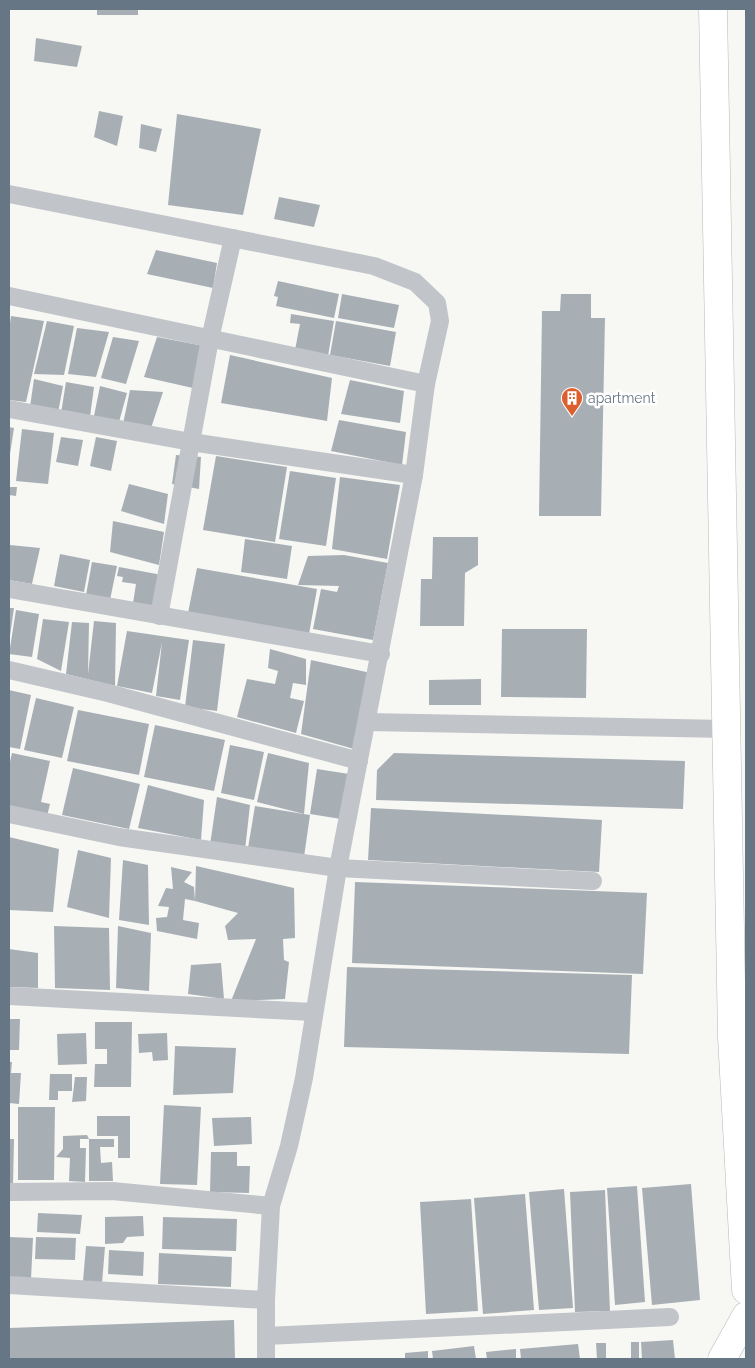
<svg xmlns="http://www.w3.org/2000/svg" width="755" height="1368" viewBox="0 0 755 1368" font-family="Raleway,sans-serif">
<rect width="100%" height="100%" fill="#f7f7f4"/>
<g fill="#a7afb5">
<rect x="97" y="9" width="41" height="6"/>
<path d="M36,38L82,46L77,67L34,61Z"/>
<path d="M99,111L123,116L117,146L94,137Z"/>
<path d="M177,114L261,129L243,215L168,205Z"/>
<path d="M141,124L162,129L156,152L139,148Z"/>
<path d="M279,197L320,205L314,227L274,219Z"/>
<path d="M156,250L217,263L213,288L147,274Z"/>
<path d="M278,281L339,294L334,318L276,306L278,297L274,296Z"/>
<path d="M342,294L399,305L394,328L338,318Z"/>
<path d="M561,294H591V318H605L601,516H539L542,311H560Z"/>
<path d="M291,314L334,321L328,356L295,350L300,324L290,323Z"/>
<path d="M11,316L44,321L26,402L9,400V330Z"/>
<path d="M47,321L74,326L64,375L34,374Z"/>
<path d="M336,321L396,332L390,366L330,355Z"/>
<path d="M77,328L109,332L96,377L68,374Z"/>
<path d="M113,337L139,341L126,384L101,378Z"/>
<path d="M157,337L204,346L193,388L144,377Z"/>
<path d="M230,355L332,378L327,421L221,403Z"/>
<path d="M34,379L63,386L58,413L30,407Z"/>
<path d="M350,380L404,391L400,423L341,414Z"/>
<path d="M66,382L94,387L90,417L61,413Z"/>
<path d="M100,386L127,393L119,422L94,416Z"/>
<path d="M130,390L163,392L151,428L123,424Z"/>
<path d="M339,420L406,432L402,465L331,451Z"/>
<path d="M9,427L14,428L10,454H9Z"/>
<path d="M22,429L54,433L48,484L16,481Z"/>
<path d="M61,437L83,440L78,466L56,462Z"/>
<path d="M96,437L117,441L111,471L90,466Z"/>
<path d="M176,455L201,457L199,489L172,484Z"/>
<path d="M216,456L287,467L275,542L203,530Z"/>
<path d="M290,471L336,478L326,546L279,539Z"/>
<path d="M340,477L400,485L387,559L332,549Z"/>
<path d="M129,484L168,494L164,524L121,511Z"/>
<path d="M9,487H17L16,496L9,495Z"/>
<path d="M113,521L164,532L159,565L110,552Z"/>
<path d="M433,537H478V565L465,573L464,626H420L421,579H432Z"/>
<path d="M245,539L292,546L287,579L241,572Z"/>
<path d="M10,545L40,548L32,584L9,580Z"/>
<path d="M60,554L90,560L84,592L54,586Z"/>
<path d="M344,555L388,563L373,640L313,629L321,589L337,592L339,586L298,585L308,556Z"/>
<path d="M92,562L117,566L110,600L86,595Z"/>
<path d="M119,567L162,575L156,607L133,603L136,584L122,582L123,577L117,576Z"/>
<path d="M197,568L317,589L309,634L188,613Z"/>
<path d="M9,608H14L10,636H9Z"/>
<path d="M16,610L39,614L32,657L9,654Z"/>
<path d="M43,619L69,622L61,671L37,659Z"/>
<path d="M94,621L116,623L115,686L66,674L72,622L89,623L88,674Z"/>
<path d="M502,629H587L586,698L501,697Z"/>
<path d="M127,631L189,640L180,700L156,696L162,642L152,693L117,686Z"/>
<path d="M193,640L225,644L217,711L185,707Z"/>
<path d="M270,649L306,659V685L293,683L290,698L304,701L296,733L237,717L247,679L275,684L278,671L268,668Z"/>
<path d="M311,660L371,673L354,749L301,734Z"/>
<path d="M481,679V705H429V680Z"/>
<path d="M9,690L31,695L20,749L9,747Z"/>
<path d="M36,698L74,707L62,758L24,750Z"/>
<path d="M78,710L149,724L139,775L67,761Z"/>
<path d="M155,725L225,740L214,791L144,777Z"/>
<path d="M230,745L264,752L254,800L221,793Z"/>
<path d="M12,753L50,761L41,802L50,804L47,816L9,808V766Z"/>
<path d="M268,753L309,763L304,814L257,802Z"/>
<path d="M394,753L685,761L683,809L376,800L377,770Z"/>
<path d="M73,768L140,784L129,829L62,815Z"/>
<path d="M317,769L349,774L341,819L310,814Z"/>
<path d="M148,785L204,800L201,840L138,828Z"/>
<path d="M217,797L250,805L245,850L210,845Z"/>
<path d="M255,806L310,815L304,857L248,848Z"/>
<path d="M371,808L602,820L599,872L368,860Z"/>
<path d="M9,837L59,849L53,912L9,910Z"/>
<path d="M78,850L111,858L109,918L67,907Z"/>
<path d="M123,860L148,865L149,925L119,920Z"/>
<path d="M196,866L294,888L295,938L283,939L284,960L289,962L285,999L231,1001L256,939L228,940L225,926L238,913L195,901Z"/>
<path d="M171,867L192,872L184,882L194,887L195,901L185,899L183,920L199,923L197,939L157,931L156,918L167,917L169,907L158,906L166,888L173,889Z"/>
<path d="M355,882L647,893L643,974L352,963Z"/>
<path d="M54,926L109,928L110,990L55,988Z"/>
<path d="M118,926L151,933L149,991L116,988Z"/>
<path d="M9,949L38,953V988L9,987Z"/>
<path d="M221,963L224,999L188,994L191,965Z"/>
<path d="M347,967L632,975L629,1054L344,1047Z"/>
<path d="M9,1019H20L19,1050H9Z"/>
<path d="M95,1022H132L131,1087H94L95,1064H107V1049H95Z"/>
<path d="M86,1033L87,1064L58,1065L57,1034Z"/>
<path d="M167,1033L168,1060L153,1061L152,1052L139,1053L138,1034Z"/>
<path d="M175,1046L236,1048L233,1093L173,1095Z"/>
<path d="M9,1062H12L11,1073H21L19,1104L9,1103Z"/>
<path d="M50,1074H72V1091H58V1100H49Z"/>
<path d="M75,1077H87L86,1101L72,1102Z"/>
<path d="M164,1105L201,1107L197,1185L160,1184Z"/>
<path d="M18,1107H55L54,1180H18Z"/>
<path d="M97,1116H130V1158H118V1136H97Z"/>
<path d="M251,1117L252,1144L214,1146L212,1118Z"/>
<path d="M87,1135L89,1139H80V1148H86L85,1182L69,1181L70,1158L56,1157L63,1149V1136Z"/>
<path d="M9,1139H14L13,1186H9Z"/>
<path d="M89,1139H114V1147H100L101,1163L112,1162L113,1181H89Z"/>
<path d="M211,1152H237V1166H250L249,1193L210,1192Z"/>
<path d="M691,1184L700,1300L652,1305L642,1188Z"/>
<path d="M637,1186L645,1302L615,1305L607,1188Z"/>
<path d="M564,1189L573,1308L539,1310L529,1192Z"/>
<path d="M605,1190L610,1311L575,1312L570,1192Z"/>
<path d="M525,1194L534,1310L483,1314L474,1198Z"/>
<path d="M471,1199L478,1311L426,1314L420,1202Z"/>
<path d="M38,1213L82,1215L80,1234L37,1232Z"/>
<path d="M143,1216L144,1236L127,1237L123,1243L105,1244V1217Z"/>
<path d="M163,1217L237,1219L236,1251L162,1249Z"/>
<path d="M9,1237L33,1238L31,1279L9,1278Z"/>
<path d="M36,1237L76,1238L75,1260L35,1259Z"/>
<path d="M86,1246L105,1247L102,1283L83,1281Z"/>
<path d="M109,1250L144,1252L143,1276L108,1274Z"/>
<path d="M159,1253L232,1257L231,1287L158,1284Z"/>
<path d="M234,1320L235,1359H9V1328Z"/>
<path d="M673,1340L675,1359H642L641,1342Z"/>
<rect x="631" y="1342" width="8" height="17"/>
<path d="M596,1343H606V1359H597Z"/>
<path d="M578,1344L580,1359H521L520,1349Z"/>
<path d="M474,1346L476,1359H433L432,1351Z"/>
<path d="M516,1349V1359H487L486,1352Z"/>
<path d="M428,1351V1359H405V1353Z"/>
</g>
<g fill="none" stroke-linecap="round" stroke-linejoin="round">
<g stroke="#b4b8bc" stroke-width="29">
<g id="primary">
<path d="M713,9L732,1037L746,1290"/>
<path d="M722,1359L746,1316"/>
</g>
</g>
<g stroke="#c1c4c8" stroke-width="18">
<path d="M9,194L374,266L415,282L437,303L440,321L426,384L414,475L338,868L304,1078L289,1146L271,1206L266,1300V1359"/>
<path d="M9,296L426,384"/>
<path d="M9,409L191,442L414,475"/>
<path d="M9,589L381,654"/>
<path d="M159,616L210,339L233,238"/>
<path d="M9,670L108,693L359,761"/>
<path d="M367,722L726,729"/>
<path d="M9,814L119,837L338,868L593,881"/>
<path d="M9,996L313,1012"/>
<path d="M9,1192L112,1191L271,1206"/>
<path d="M9,1285L266,1300"/>
<path d="M266,1336L670,1317"/>
</g>
<use href="#primary" stroke="#fff" stroke-width="28"/>
</g>
<defs>
<g id="building-pin" transform="scale(1.125)"><path d="M0 17L-7.5 6A9.5 9.5 0 1 1 7.5 6Z" fill="#dc5f2f" stroke="#fff"/><path d="M-4-6H4V6H1V3H-1V6H-4ZM-2.5-4.3h1.7v1.8h-1.7ZM.8-4.3h1.7v1.8H.8ZM-2.5-1h1.7V.8h-1.7ZM.8-1h1.7V.8H.8Z" fill="#fff"/></g>
</defs>
<g fill-rule="evenodd">
<use href="#building-pin" x="572" y="398"/>
</g>
<g text-anchor="middle" stroke-width="5" stroke-linejoin="round" paint-order="stroke">
<g font-size="14" fill="#677684" stroke="#fff" text-anchor="start">
<text x="588" y="403">apartment</text>
</g>
</g>
<rect width="755" height="1368" fill="none" stroke="#677684" stroke-width="20"/>
</svg>
